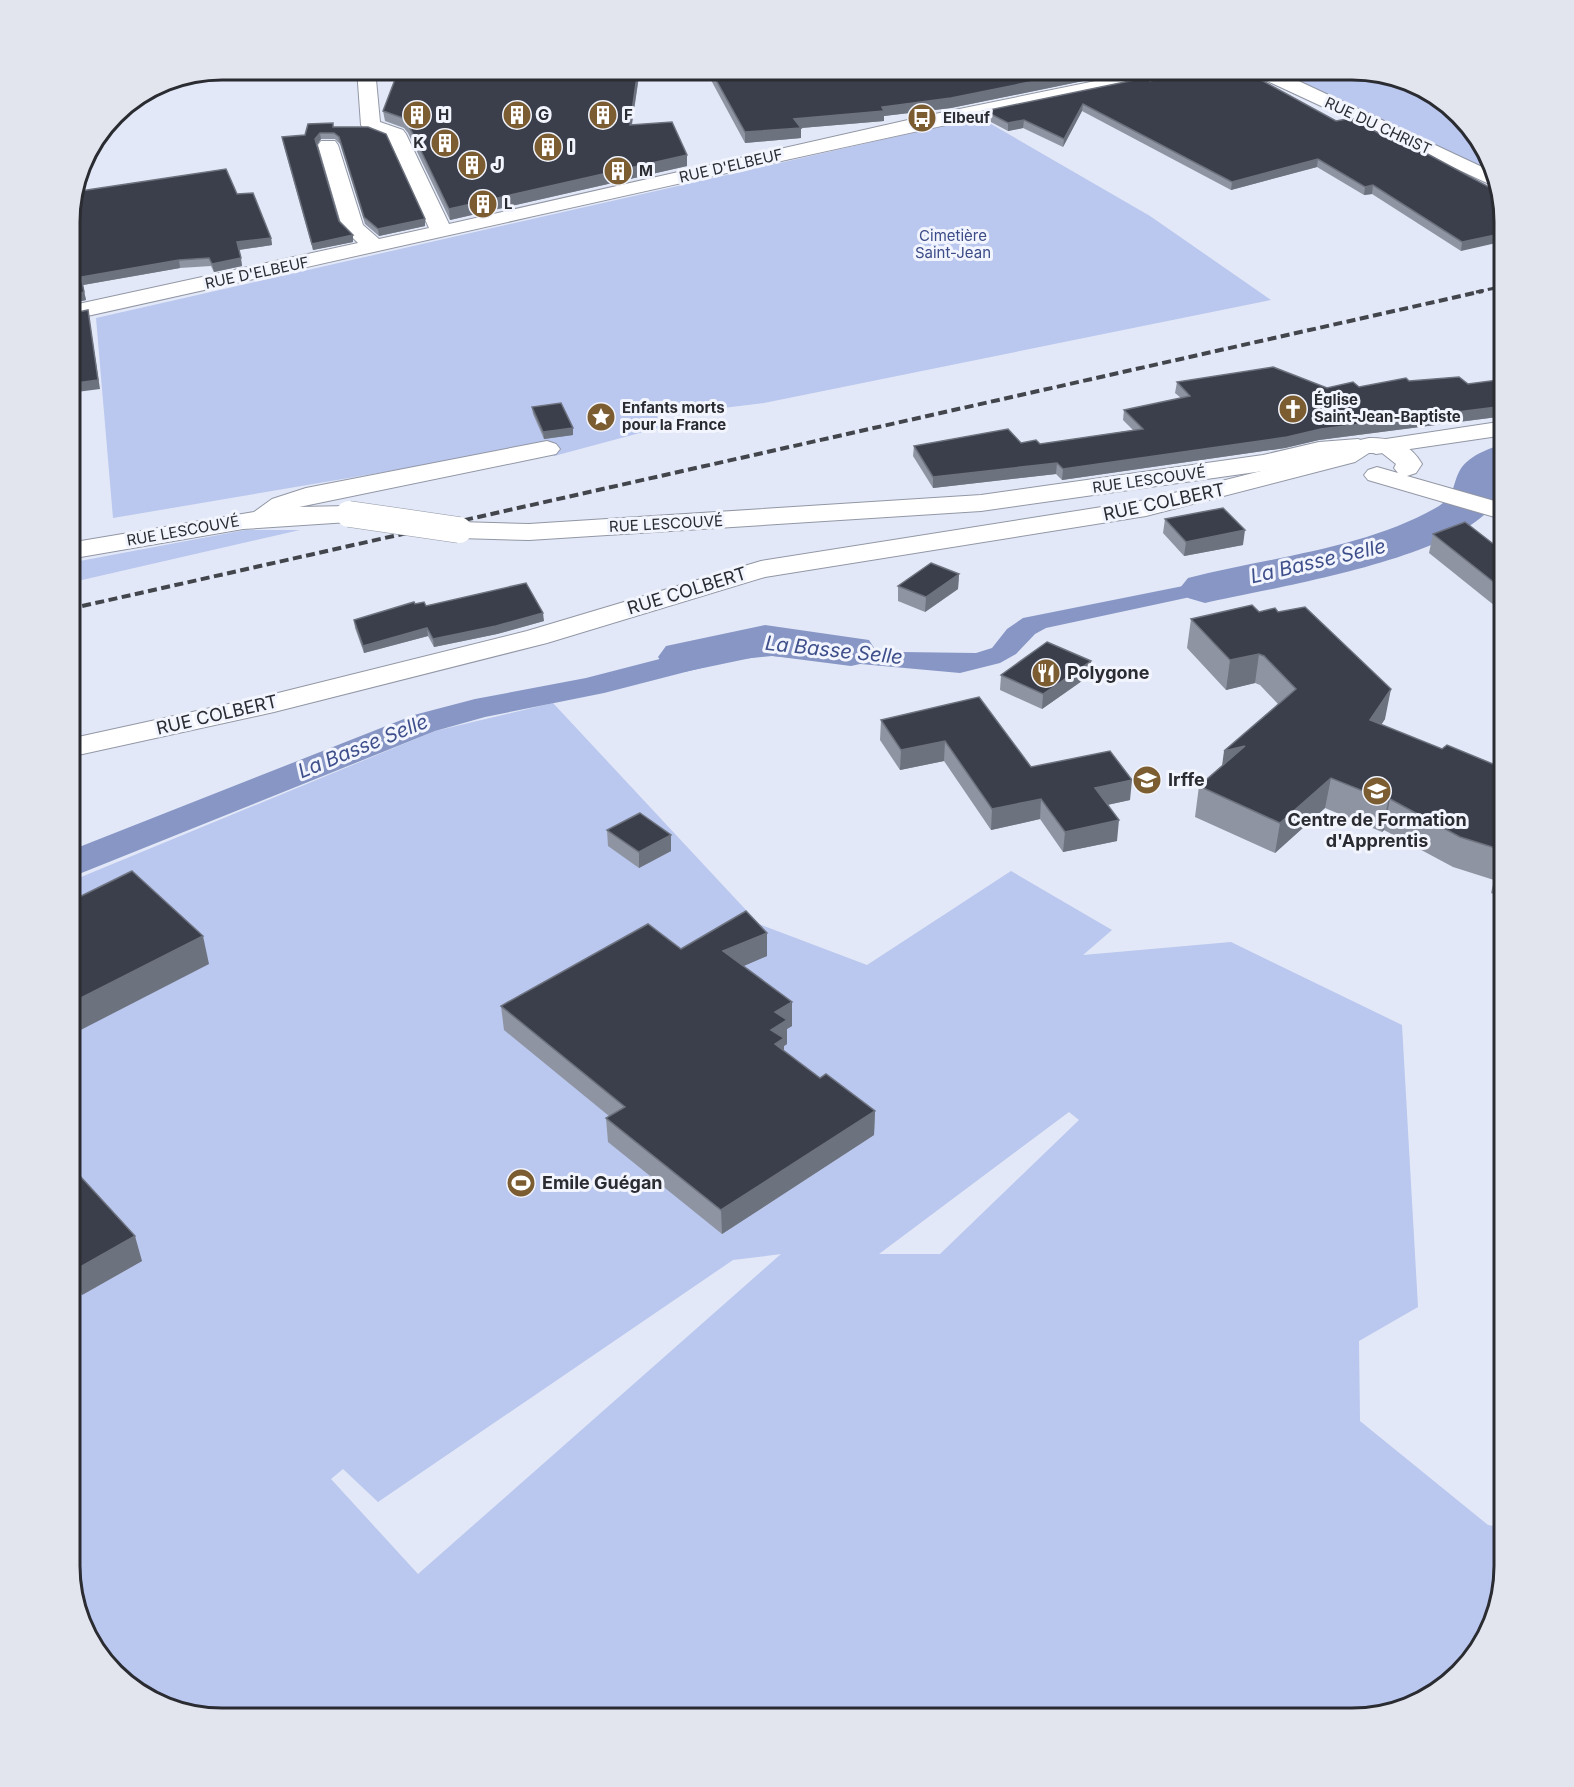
<svg xmlns="http://www.w3.org/2000/svg" width="1574" height="1787" viewBox="0 0 1574 1787" font-family="Inter,sans-serif">
<rect width="100%" height="100%" fill="#e2e8f7"/>
<g fill="#bac7ee" fill-rule="evenodd">
<path d="M1265,69H1363L1421,85L1474,129L1497,175Z"/>
<path d="M969,120L978,126L991,124L1150,216L1271,300L764,403L657,416L662,427L554,456L544,445L113,518L96,318Z"/>
<path d="M245,530H300L69,583V563Z"/>
<path d="M553,703L759,924L867,965L1011,871L1112,930L1083,955L1231,942L1402,1025L1418,1307L1359,1341L1360,1421L1488,1525L1505,1528V1566L1489,1634L1445,1687L1402,1710L1353,1718H221L153,1702L100,1658L77,1615L69,1566V882L435,731ZM1069,1112L1079,1120L940,1254H879ZM781,1254L418,1574L331,1479L343,1469L378,1502L733,1260Z"/>
</g>
<g fill="#8796c5">
<path d="M1505,448V464L1486,477L1483,503L1461,496L1476,466Z"/>
<path d="M1278,567L1288,576L1046,628L1035,634L1016,654L1000,663L960,673L772,656L732,660L604,693L485,717L435,731L69,878V851L414,715L475,699L586,678L741,638L901,652L976,653L992,648L1007,629L1023,618Z"/>
</g>
<g fill="none" stroke-linecap="round" stroke-linejoin="round">
<g fill="#8796c5" fill-rule="evenodd">
<path d="M1505,444C1505,462 1506,478 1500,494C1475,557 1269,588 1205,603L1188,598L1180,588L1188,578C1269,557 1366,549 1439,506C1455,496 1452,486 1459,472C1467,456 1489,448 1505,444Z"/>
<path d="M765,625L869,640L876,651L869,662L851,666L765,655L684,672L666,668L658,657L666,646Z"/>
</g>
<g stroke="#9297a5" stroke-width="2">
<g id="minor">
<path d="M357,69H375L380,122L403,130L406,134L449,224L930,115L1154,69H1191L1182,75C810,152 440,238 69,320V306L358,243L342,227L318,145L321,141H335L338,145L363,225L379,239L429,228L388,138L364,129L361,125Z"/>
<path d="M1248,69H1273L1497,174L1500,189L1250,73Z"/>
<path d="M1505,421V435L1376,454L1368,451L1319,458L1263,471L981,511L529,540L459,538L450,536L446,530L450,524L459,522L529,524L981,495L1263,455L1319,442L1358,439L1366,442Z"/>
<path d="M547,441L556,444L560,449L556,454L299,507L349,506L358,508L362,514L358,520L349,522L243,529L69,559V543L254,512L272,499L306,488Z"/>
</g>
</g>
<g stroke="#9297a5" stroke-width="2">
<path id="tertiary" d="M1369,438C1392,438 1410,443 1422,464L1416,473L1407,476L1505,504V520L1368,480L1364,475L1368,470L1377,467L1398,473L1394,468L1396,464L1382,453H1369L1355,462L1146,516L765,577L547,643L274,712L69,757V739L274,694L527,631L761,561L1146,500L1337,452L1351,442Z"/>
</g>
<use href="#minor" fill="#fff" fill-rule="evenodd"/>
<use href="#tertiary" fill="#fff" fill-rule="evenodd"/>
<path stroke="#42454c" stroke-width="3" stroke-dasharray="8 4" stroke-linecap="butt" d="M1476,292L1505,286"/>
<path stroke="#42454c" stroke-width="4" stroke-dasharray="9 4.5" stroke-linecap="butt" d="M69,609L1483,291"/>
<g stroke="#9297a5" stroke-width="27" stroke-linecap="butt">
<path id="minor-bridge" d="M349,514L459,530"/>
</g>
<use href="#minor-bridge" stroke="#fff" stroke-width="26"/>
</g>
<g fill="#8e94a1">
<path d="M221,69H285V72L246,73V70H213Z"/>
<path d="M640,69L632,125L687,155V166L450,220L408,133L404,128L385,121L383,111Z"/>
<path d="M705,69H1122V73L951,108L884,116V121L801,128V138L745,143Z"/>
<path d="M1208,77L1389,139L1500,193L1461,251L1372,194L1364,195L1317,167L1231,190L1082,111L1063,147L1023,128L1008,131L989,121L979,123L975,121V113L1150,81Z"/>
<path d="M124,105L103,143H93L121,107Z"/>
<path d="M333,127L425,219V226L379,236L365,224L340,144L335,139H321L317,145L339,221L353,235V242L313,250L283,143L282,137L305,135Z"/>
<path d="M237,194L271,238L272,245L239,250L242,266L214,272L211,266L180,268L83,285L86,300L69,304V211Z"/>
<path d="M1505,379V416L1319,440L1285,448L1062,480L1056,474L933,488L913,456L914,446L1021,443L1040,444L1133,430L1123,420L1124,410L1181,398L1175,393L1177,382L1327,388L1359,387L1409,381L1468,384Z"/>
<path d="M532,407L573,428V435L544,439L533,414Z"/>
<path d="M1504,507H1505V528L1500,526Z"/>
<path d="M1165,519L1243,545L1184,556L1163,533Z"/>
<path d="M1433,534L1505,553V614L1429,553Z"/>
<path d="M959,574L958,589L925,612L898,601V586Z"/>
<path d="M415,604L426,606L544,621L497,634L434,647L428,636L364,653L355,628L354,620Z"/>
<path d="M1252,605L1385,719L1381,725L1442,749L1505,769V899L1491,893L1494,880L1453,867L1384,830L1382,832L1325,808L1275,853L1195,817L1199,786L1222,766L1278,704L1260,685L1255,683L1226,690L1187,648L1191,619Z"/>
<path d="M1001,675L1089,676L1042,709L1000,690Z"/>
<path d="M881,720L1130,800L1107,805L1117,841L1063,852L1040,819L991,830L944,761L900,770L880,740Z"/>
<path d="M607,830L671,851L639,868L608,846Z"/>
<path d="M681,949L767,956L743,966L792,1002V1026L787,1029V1044L784,1046V1051L820,1078L875,1111L874,1135L722,1234L608,1142L606,1118L609,1116L504,1030L501,1006Z"/>
<path d="M69,1164L142,1261L82,1295L69,1281Z"/>
</g>
<g fill="#6d727f">
<path d="M638,69H640L630,135V125Z"/>
<path d="M1094,69H1122V73L951,108L884,116V121L801,128V138L745,143V132L794,119L882,107Z"/>
<path d="M1083,104L1082,111L1063,147L1064,139Z"/>
<path d="M124,105L103,143L101,133L121,107Z"/>
<path d="M989,113V121L979,123V115Z"/>
<path d="M1024,120L1023,128L1008,131V123Z"/>
<path d="M320,133L321,139L316,146L315,139Z"/>
<path d="M687,155V166L450,220L449,209Z"/>
<path d="M1318,159L1317,167L1231,190L1232,182Z"/>
<path d="M1373,185L1372,194L1364,195L1365,187Z"/>
<path d="M425,219V226L379,236L378,229Z"/>
<path d="M1505,233V241L1461,251L1462,242Z"/>
<path d="M353,235V242L313,250L312,244Z"/>
<path d="M271,238L272,245L238,250L237,242Z"/>
<path d="M241,258L242,266L214,272L212,264Z"/>
<path d="M179,260L180,268L83,285L81,277Z"/>
<path d="M84,292L86,300L69,304V296Z"/>
<path d="M88,310L100,389L69,393V384Z"/>
<path d="M1505,406V416L1319,440L1285,448L1062,480L1063,469L1321,429Z"/>
<path d="M573,428V435L544,439L543,432Z"/>
<path d="M1057,463L1056,474L933,488V477Z"/>
<path d="M1245,530L1243,545L1184,556L1186,542Z"/>
<path d="M959,574L958,589L925,612L926,597Z"/>
<path d="M543,613L544,621L497,634L434,647L433,639Z"/>
<path d="M427,628L428,636L364,653L363,646Z"/>
<path d="M1259,654L1255,683L1226,690L1230,660Z"/>
<path d="M1091,661L1089,676L1042,709L1043,694Z"/>
<path d="M1391,689L1385,719L1364,750L1370,720Z"/>
<path d="M945,741L944,761L900,770L901,750Z"/>
<path d="M1245,746L1220,781L1224,751Z"/>
<path d="M1331,778L1325,808L1275,853L1280,823Z"/>
<path d="M1132,780L1130,800L1093,808L1095,788Z"/>
<path d="M1041,799L1040,819L991,830L992,809Z"/>
<path d="M1390,799L1384,830L1382,832L1388,801Z"/>
<path d="M1119,820L1117,841L1063,852L1065,832Z"/>
<path d="M671,835V851L639,868V852Z"/>
<path d="M767,933V956L723,975V951Z"/>
<path d="M203,936L209,964L69,1036V1004Z"/>
<path d="M792,1002V1026L787,1029V1044L784,1046V1062L775,1068L771,1030L775,1012Z"/>
<path d="M875,1111L874,1135L722,1234L721,1210Z"/>
<path d="M135,1236L142,1261L82,1295L75,1270Z"/>
</g>
<g fill="#3b3f4b" stroke="#6d727f" stroke-width="1.5">
<path d="M399,69H638L630,125L672,122L687,155L449,209L407,122L403,118L383,111Z"/>
<path d="M710,69H1094L951,98L882,107L884,111L794,119L801,128L745,132Z"/>
<path d="M1241,69L1336,121L1352,118L1389,139L1408,147L1413,146L1500,193L1505,221V233L1462,242L1373,185L1365,187L1318,159L1232,182L1083,104L1064,139L1024,120L1008,123L989,113L979,115L975,113L1144,78L1150,81L1196,71L1208,77Z"/>
<path d="M333,123V127H368L386,134L425,219L378,229L364,217L339,137L334,133H320L315,139L339,221L353,235L312,244L282,137L305,135L308,124Z"/>
<path d="M226,169L237,194L253,193L271,238L237,242L241,258L212,264L209,258L179,260L81,277L84,292L69,296V211L74,192Z"/>
<path d="M88,310L98,380L69,384V314Z"/>
<path d="M1273,367L1327,388L1353,382L1359,387L1406,378L1409,381L1459,377L1468,384L1505,379V406L1321,429L1287,437L1063,469L1057,463L933,477L914,446L1008,429L1021,443L1036,440L1040,444L1143,429L1124,410L1190,396L1177,382Z"/>
<path d="M561,403L573,428L543,432L532,407Z"/>
<path d="M1223,508L1245,530L1186,542L1165,519Z"/>
<path d="M1465,522L1505,553V591L1433,534Z"/>
<path d="M931,563L959,574L926,597L898,586Z"/>
<path d="M526,583L543,613L496,626L433,639L427,628L363,646L354,620L414,602L415,604L424,602L426,606Z"/>
<path d="M1252,605L1259,612L1275,608L1278,612L1305,607L1391,689L1370,720L1442,749L1447,745L1505,769V851L1460,837L1390,799L1388,801L1331,778L1280,823L1199,786L1245,746L1224,751L1296,689L1264,656L1259,654L1230,660L1191,619Z"/>
<path d="M1047,642L1091,661L1043,694L1001,675Z"/>
<path d="M979,697L1031,767L1110,751L1132,780L1095,788L1119,820L1065,832L1041,799L992,809L945,741L901,750L881,720Z"/>
<path d="M640,813L671,835L639,852L607,830Z"/>
<path d="M1505,854V864L1499,862Z"/>
<path d="M132,871L203,936L69,1004V902Z"/>
<path d="M746,911L767,933L723,951L792,1002L775,1012L787,1020L771,1030L784,1038L775,1044L820,1078L826,1074L875,1111L721,1210L606,1118L625,1107L501,1006L648,924L681,949Z"/>
<path d="M69,1164L135,1236L75,1270L69,1264Z"/>
</g>
<defs>
<g id="building-disc" transform="scale(1.5)"><circle r="9.5" fill="#7c5d32" stroke="#f2f5fe"/><path d="M-4-6H4V6H1V3H-1V6H-4ZM-2.5-4.3h1.7v1.8h-1.7ZM.8-4.3h1.7v1.8H.8ZM-2.5-1h1.7V.8h-1.7ZM.8-1h1.7V.8H.8Z" fill="#fff"/></g>
<g id="bus-disc" transform="scale(1.5)"><circle r="9.5" fill="#7c5d32" stroke="#f2f5fe"/><path d="M-5-6H5V4H4V6H2V4H-2V6H-4V4H-5ZM-3.5-4V0h7V-4ZM-3.5 1.2v1.5H-2V1.2ZM2 1.2v1.5H3.5V1.2Z" fill="#fff"/></g>
<g id="church-disc" transform="scale(1.5)"><circle r="9.5" fill="#7c5d32" stroke="#f2f5fe"/><path d="M-1.2-6h2.4v3.5h3.3v2.4h-3.3V6h-2.4V-.1h-3.3v-2.4h3.3Z" fill="#fff"/></g>
<g id="sight-disc" transform="scale(1.5)"><circle r="9.5" fill="#7c5d32" stroke="#f2f5fe"/><path d="M0-6L1.8-2.2L6-1.7L2.9 1.2L3.7 5.4L0 3.3L-3.7 5.4L-2.9 1.2L-6-1.7L-1.8-2.2Z" fill="#fff"/></g>
<g id="restaurant-disc" transform="scale(1.5)"><circle r="9.5" fill="#7c5d32" stroke="#f2f5fe"/><path d="M-5-6h1v4h1v-4h1v4h1v-4h1v5L-1.5 .5V6h-2V.5L-5-1ZM5-6V6H3V1.5H1.5Q1.5-4 5-6Z" fill="#fff"/></g>
<g id="university-disc" transform="scale(1.5)"><circle r="9.5" fill="#7c5d32" stroke="#f2f5fe"/><path d="M0-5L7-2L0 1L-7-2ZM-4 1L0 2.5L4 1V4Q0 6-4 4Z" fill="#fff"/></g>
<g id="school-disc" transform="scale(1.5)"><circle r="9.5" fill="#7c5d32" stroke="#f2f5fe"/><path d="M0-5L7-2L0 1L-7-2ZM-4 1L0 2.5L4 1V4Q0 6-4 4Z" fill="#fff"/></g>
<g id="stadium-disc" transform="scale(1.5)"><circle r="9.5" fill="#7c5d32" stroke="#f2f5fe"/><path d="M0-5a6.5 5 0 1 0 0 10a6.5 5 0 1 0 0-10ZM-3.5-1.8h7v3.6h-7Z" fill="#fff"/></g>
</defs>
<g fill-rule="evenodd">
<use href="#building-disc" x="417" y="115"/>
<use href="#building-disc" x="517" y="115"/>
<use href="#building-disc" x="603" y="115"/>
<use href="#bus-disc" x="922" y="118"/>
<use href="#building-disc" x="445" y="143"/>
<use href="#building-disc" x="548" y="147"/>
<use href="#building-disc" x="472" y="165"/>
<use href="#building-disc" x="618" y="171"/>
<use href="#building-disc" x="483" y="204"/>
<use href="#church-disc" x="1293" y="409"/>
<use href="#sight-disc" x="601" y="417"/>
<use href="#restaurant-disc" x="1046" y="673"/>
<use href="#university-disc" x="1147" y="780"/>
<use href="#school-disc" x="1377" y="791"/>
<use href="#stadium-disc" x="521" y="1183"/>
</g>
<g text-anchor="middle" stroke-width="6" stroke-linejoin="round" paint-order="stroke">
<g font-size="15" font-weight="bold" fill="#2a2c32" stroke="#f2f5fe" text-anchor="start">
<text x="438" y="120">H</text>
<text x="538" y="120">G</text>
<text x="624" y="120">F</text>
<text x="943" y="123">Elbeuf</text>
<text x="424" y="148" text-anchor="end">K</text>
<text x="569" y="152">I</text>
<text x="493" y="170">J</text>
<text x="639" y="176">M</text>
<text x="504" y="209">L</text>
<text x="1314" y="405">Église<tspan x="1314" dy="17">Saint-Jean-Baptiste</tspan></text>
<text x="622" y="413">Enfants morts<tspan x="622" dy="17">pour la France</tspan></text>
</g>
<g font-size="15" fill="#2a2c32" stroke="#f2f5fe">
<text transform="translate(1378 126) rotate(25)" y="5">RUE DU CHRIST</text>
<text transform="translate(731 166) rotate(-13)" y="5">RUE D'ELBEUF</text>
<text transform="translate(257 273) rotate(-12)" y="5">RUE D'ELBEUF</text>
<text transform="translate(1149 480) rotate(-8)" y="5">RUE LESCOUVÉ</text>
<text transform="translate(666 524) rotate(-3)" y="5">RUE LESCOUVÉ</text>
<text transform="translate(183 531) rotate(-10)" y="5">RUE LESCOUVÉ</text>
</g>
<g font-size="15" fill="#3c4c88" stroke="#f2f5fe">
<text x="953" y="241">Cimetière<tspan x="953" dy="17">Saint-Jean</tspan></text>
</g>
<g font-size="18" fill="#2a2c32" stroke="#f2f5fe">
<text transform="translate(1164 502) rotate(-12)" y="6">RUE COLBERT</text>
<text transform="translate(687 591) rotate(-17)" y="6">RUE COLBERT</text>
<text transform="translate(217 715) rotate(-13)" y="6">RUE COLBERT</text>
</g>
<g font-size="18" font-weight="bold" fill="#2a2c32" stroke="#f2f5fe" text-anchor="start">
<text x="1067" y="679">Polygone</text>
<text x="1168" y="786">Irffe</text>
<text x="1377" y="826" text-anchor="middle">Centre de Formation<tspan x="1377" dy="21">d'Apprentis</tspan></text>
<text x="542" y="1189">Emile Guégan</text>
</g>
<g font-size="20" font-style="italic" fill="#3e4f8b" stroke="#f2f5fe">
<text transform="translate(1318 561) rotate(-13)" y="7">La Basse Selle</text>
<text transform="translate(834 650) rotate(6)" y="7">La Basse Selle</text>
<text transform="translate(363 746) rotate(-22)" y="7">La Basse Selle</text>
</g>
</g>
<path d="M0 0H1574V1787H0ZM222 80H1352A142 142 0 0 1 1494 222V1566A142 142 0 0 1 1352 1708H222A142 142 0 0 1 80 1566V222A142 142 0 0 1 222 80Z" fill="#e2e5ee" fill-rule="evenodd"/>
<path fill="none" stroke="#2a2c32" stroke-width="3" d="M222 80H1352A142 142 0 0 1 1494 222V1566A142 142 0 0 1 1352 1708H222A142 142 0 0 1 80 1566V222A142 142 0 0 1 222 80Z"/>
</svg>
